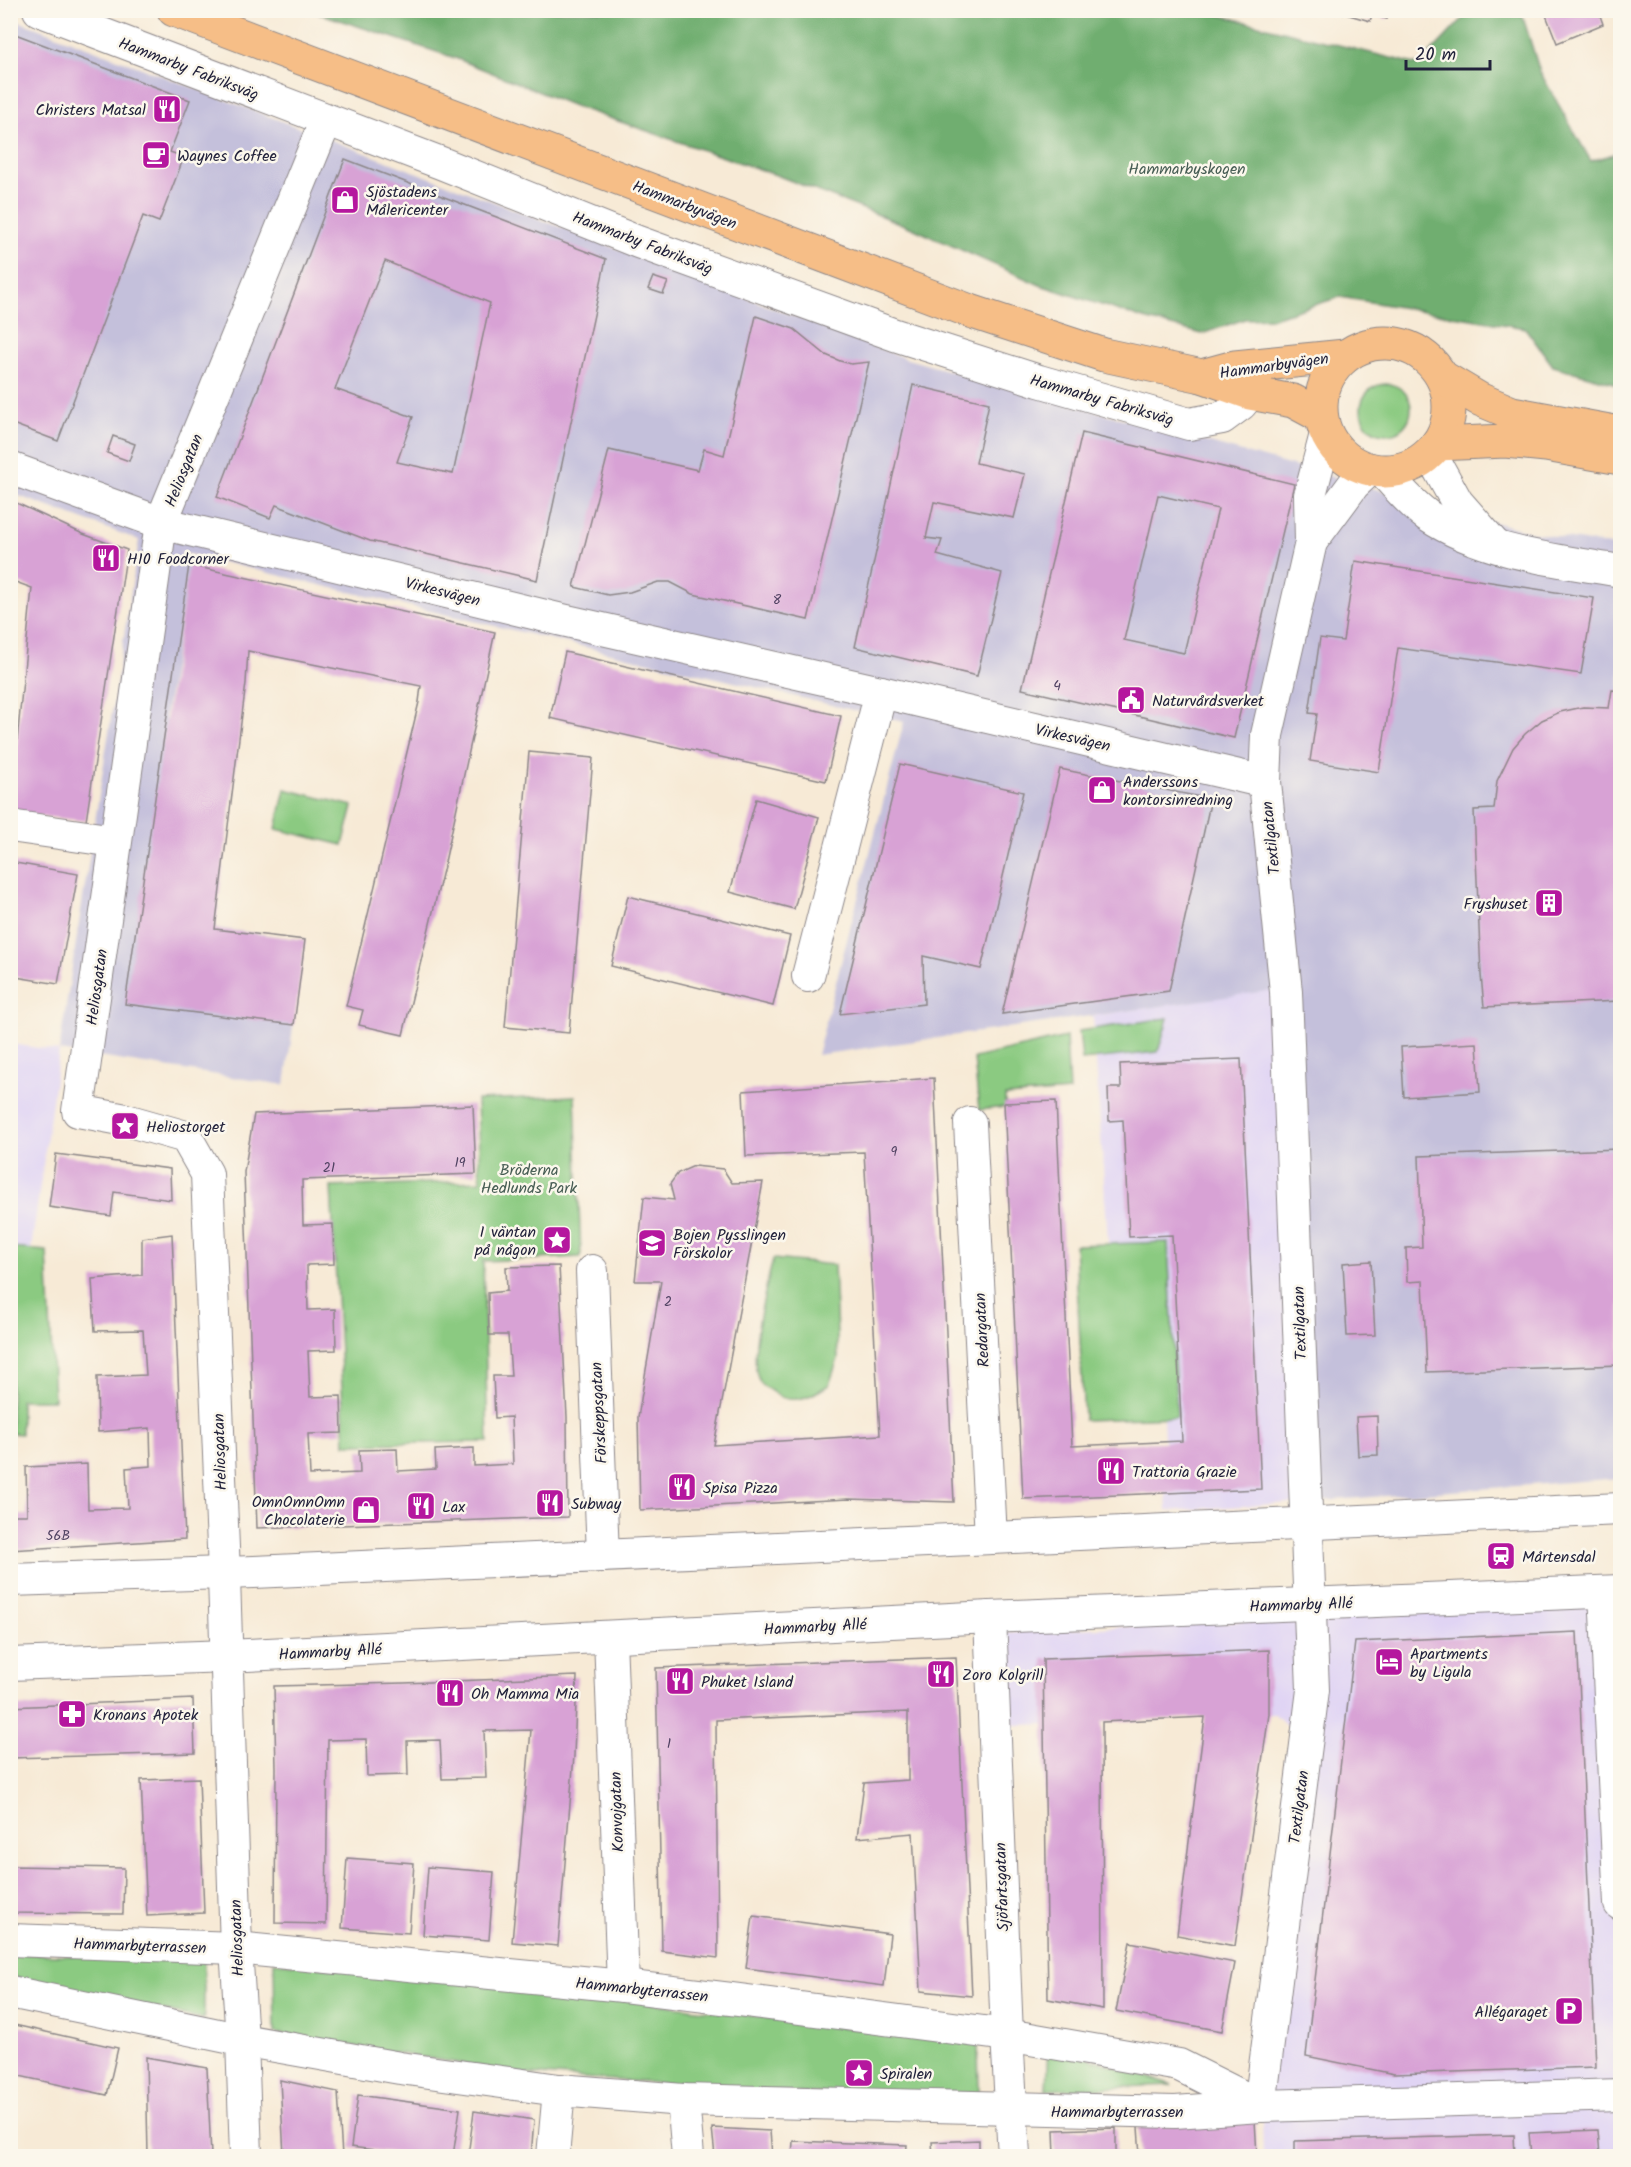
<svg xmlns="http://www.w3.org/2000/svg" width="1631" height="2167" viewBox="0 0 1631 2167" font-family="Kalam,sans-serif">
<rect width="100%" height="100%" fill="#fbf7ec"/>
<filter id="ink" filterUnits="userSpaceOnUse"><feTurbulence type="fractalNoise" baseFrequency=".0167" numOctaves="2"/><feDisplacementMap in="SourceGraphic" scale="12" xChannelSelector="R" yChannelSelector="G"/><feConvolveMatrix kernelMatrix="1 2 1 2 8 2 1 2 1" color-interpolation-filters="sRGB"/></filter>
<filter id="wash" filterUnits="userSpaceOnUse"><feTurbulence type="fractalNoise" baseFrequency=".008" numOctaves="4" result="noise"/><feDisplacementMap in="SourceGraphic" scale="24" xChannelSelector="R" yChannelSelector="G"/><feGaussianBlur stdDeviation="1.35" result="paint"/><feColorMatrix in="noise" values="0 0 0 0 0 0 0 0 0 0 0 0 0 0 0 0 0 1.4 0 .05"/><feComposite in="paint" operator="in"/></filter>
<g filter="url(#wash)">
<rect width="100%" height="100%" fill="#f7ead6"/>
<g fill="#e0d4f4">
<path d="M1288,987L1320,1501L1167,1511L1162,1392L1108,1242L1093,1016Z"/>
<path d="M11,1044L59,1051L11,1392Z"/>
<path d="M1603,1604L1620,1945V2156H1263L1262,2107L1308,1746L1275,1714L997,1726L993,1633Z"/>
</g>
<path fill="#c4c0db" d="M10,18L907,359L1534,533L1620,547V1478L1320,1501L1288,988L817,1055L904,722L180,552L189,565L165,719L239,732L215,928L305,940L285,1085L59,1051L139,540L11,493Z"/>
<g fill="#8bca81" stroke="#56765e" stroke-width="1.5">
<circle cx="1386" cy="409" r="25"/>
<path d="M285,789L353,806L343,845L276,829Z"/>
<path d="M1168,1018L1158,1052L1082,1060L1079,1031Z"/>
<path d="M1066,1037L1069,1091L1005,1096V1107L979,1110L974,1058Z"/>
<path d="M575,1096L581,1257L483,1261L488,1442L345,1444L331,1187L480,1181L477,1100Z"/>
<path d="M1168,1242L1177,1417L1084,1420L1075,1245Z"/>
<path d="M11,1248L47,1251L54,1400H21V1434L11,1433Z"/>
<path d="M773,1259L834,1265L838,1359L829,1385C813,1395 793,1407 774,1393C770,1390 762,1386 760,1382C746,1359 767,1285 773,1259Z"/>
<path d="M10,1953L204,1961V2019L63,1990L11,1976Z"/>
<path d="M274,1962L545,1990L978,2044L979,2094L801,2093L525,2074L275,2033Z"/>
<path d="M1048,2045L1173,2085L1046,2090Z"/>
</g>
<path fill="#70ae6f" stroke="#496855" stroke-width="1.5" d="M312,11H1203L1419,65L1470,11H1521L1540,72L1591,161L1620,152V385L1553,366L1525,328L1340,297L1273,318L1245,319L1202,334L1144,319L1040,285L912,228L776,175L574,106L455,58Z"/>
<g id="blocks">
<g fill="#d8a2d5" fill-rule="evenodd">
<path d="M1332,10H1389L1387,19L1372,15L1370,21Z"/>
<path d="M1544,10H1598L1603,24L1557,43Z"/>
<path d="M10,32L190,100L170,152L184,157L159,222L143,216L58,441L10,423Z"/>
<path d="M345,159L606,259L537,580L370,541L276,505L270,518L217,497ZM385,261L490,303L453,474L397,462L413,417L335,389Z"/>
<path d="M653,277L668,282L663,294L648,289Z"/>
<path d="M756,316L794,329L826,355L840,361L851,364L869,362L808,620L693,594L670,582H658L630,592L608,595L574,587L609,450L698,470L704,449L724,455Z"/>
<path d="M913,385L989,403L976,463L1025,474L1014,518L934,502L926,538L942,540L937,555L1002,573L977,676L855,647Z"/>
<path d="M1082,433L1294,484L1234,738L1022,689ZM1158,495L1218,509L1184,653L1124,640Z"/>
<path d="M113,436L135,444L129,461L107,453Z"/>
<path d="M10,500L83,534L127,550L86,821L10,813L32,588L10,580Z"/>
<path d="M1355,561L1594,598L1581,674L1398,648L1379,772L1310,761L1317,714L1309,713L1320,638L1343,641Z"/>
<path d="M189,565L495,632L445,862L403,1035L359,1025L363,1010L346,1006L419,702L421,686L248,651L246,683L215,929L305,940L294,1025L125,1004Z"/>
<path d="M565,652L841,716L826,781L550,718Z"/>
<path d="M1612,690L1620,691V1001L1484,1007L1481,975L1474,810L1494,809L1497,781L1513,748L1525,734L1542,720L1560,712L1583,707L1609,708Z"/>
<path d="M529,752L593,758L569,1033L505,1027Z"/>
<path d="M900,764L1023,792L981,969L923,956L924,1004L840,1014Z"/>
<path d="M1060,769L1211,799L1169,991L1002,1014Z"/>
<path d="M756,799L819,817L794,909L730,892Z"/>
<path d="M10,862L78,874L58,984L10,976Z"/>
<path d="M628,896L790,936L773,1006L611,966Z"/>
<path d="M1477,1043L1480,1092L1404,1097L1401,1047Z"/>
<path d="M1241,1059L1261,1489L1023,1499L1004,1103L1056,1101L1072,1446L1182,1441L1172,1235L1129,1237L1123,1120L1109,1121L1108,1088H1121L1120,1064Z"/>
<path d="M934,1078L954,1502L848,1499L640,1510L638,1417L661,1281H635L644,1197L674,1200L670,1184L678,1173L694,1166L723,1169L732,1183L763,1182L714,1445L880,1435L864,1152L746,1156L743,1091Z"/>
<path d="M473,1105L476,1174L302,1180L303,1225L333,1224L334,1264L307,1265L308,1310L335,1309L336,1350L308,1351L310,1397L341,1396L342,1433L308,1434L310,1475L360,1473L359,1450L397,1449L398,1471L436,1469L435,1450L474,1448V1466L513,1464L511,1417L495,1418L493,1376H511L508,1335H489L488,1293L507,1291L506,1267L559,1266L567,1417L568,1517L257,1528L244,1172L254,1114Z"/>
<path d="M1620,1149V1365L1427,1372L1423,1281L1407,1282L1406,1248L1422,1247L1419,1156Z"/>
<path d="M56,1154L170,1169L171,1200L114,1192L111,1216L49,1207Z"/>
<path d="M172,1234L185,1539L10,1550V1515H27L26,1467L87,1464L88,1509L128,1508L126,1468L151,1466L150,1428L98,1432L97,1377L146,1375L143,1330L95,1331L92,1279L142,1275V1238Z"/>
<path d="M1371,1261L1375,1335L1347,1336L1343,1263Z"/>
<path d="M1377,1416L1378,1455L1358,1456L1356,1417Z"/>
<path d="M1577,1632L1596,2067L1394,2074L1306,2056L1355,1642Z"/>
<path d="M1269,1650V1714L1235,1946L1177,1935L1205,1717L1102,1722L1103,2009L1048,1999L1043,1659Z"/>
<path d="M956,1657L972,1996L921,1991L913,1833L857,1838L864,1783L908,1780V1712L716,1720L718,1958L662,1951L656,1668Z"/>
<path d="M577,1676L574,1756L558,1946L512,1942L531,1730L484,1731L486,1778L442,1779L440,1740L407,1741L408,1775L367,1776L366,1739L328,1740L326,1924L275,1923L276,1768L274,1686L404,1683Z"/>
<path d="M193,1699L195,1753L10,1758V1707Z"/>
<path d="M199,1778L204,1913L147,1916L141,1780Z"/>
<path d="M347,1858L414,1863L409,1933L342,1928Z"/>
<path d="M10,1866L124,1868L123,1914L10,1913Z"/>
<path d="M428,1867L494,1872L489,1940L423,1935Z"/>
<path d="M753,1916L890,1934L884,1986L746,1968Z"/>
<path d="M1130,1942L1235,1963L1222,2031L1116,2011Z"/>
<path d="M10,2024L118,2048L107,2095L10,2074Z"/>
<path d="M146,2057L207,2068L211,2156H148Z"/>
<path d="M280,2080L338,2092L342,2156H284Z"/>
<path d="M358,2095L460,2109L453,2156H421L351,2147Z"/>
<path d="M474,2111L534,2120L531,2156H468Z"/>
<path d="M1255,2120L1257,2156H1140L1138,2127Z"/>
<path d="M712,2128L770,2131L772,2156H715Z"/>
<path d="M1116,2128V2156H1055L1054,2130Z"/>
<path d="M1598,2130L1600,2156H1531L1529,2133Z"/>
<path d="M1514,2135L1515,2156H1295V2141Z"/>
<path d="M979,2140V2156H933L932,2142Z"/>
<path d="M793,2141L907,2145L906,2156H792Z"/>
</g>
</g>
</g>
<g filter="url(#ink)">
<use href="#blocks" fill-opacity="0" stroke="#8c8688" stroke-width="1.5"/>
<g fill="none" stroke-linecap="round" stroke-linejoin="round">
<g stroke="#8c8688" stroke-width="34">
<g id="minor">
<path d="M39,10L441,163L638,242L895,335L1039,381L1189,424L1222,418L1241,404L1250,393"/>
<path d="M1430,453L1457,502L1493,543"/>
<path d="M10,468L161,523L558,619L881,692L1265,782"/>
<path d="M1382,471C1397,486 1411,504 1428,516C1484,553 1556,560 1620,571"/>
<path d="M1311,542L1354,484L1370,469"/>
<path d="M10,826L115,841"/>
<path d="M808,976L881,692"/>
<path d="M970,1123L991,1538"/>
<path d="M592,1271L603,1556"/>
<path d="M10,1580L254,1572L1620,1509"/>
<path d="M1605,1592L1620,1904"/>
<path d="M990,1617L1007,2035L1014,2156"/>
<path d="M610,1637L623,1986"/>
<path d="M10,1664L227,1656L990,1617L1620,1591"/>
<path d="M10,1940L236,1948L623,1986L731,1999L1007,2035L1179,2065L1259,2105"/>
<path d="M10,1992L242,2040L400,2068L559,2090L683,2100L1175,2112L1260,2106L1620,2095"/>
<path d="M683,2100L688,2156"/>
<path d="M1260,2106L1313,1690L1286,992L1265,782L1267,735L1311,542L1310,495L1326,434"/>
<path d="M246,2156L242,2040L236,1948L223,1547L207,1174L186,1137L126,1120L78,1111L161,523L326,120"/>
<path d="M553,2156L559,2090"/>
</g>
</g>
<g stroke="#8c8688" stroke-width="35">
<g id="major">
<path d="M174,10L970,311L1104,355L1202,376L1250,393L1293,401L1321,416"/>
<circle cx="1385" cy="407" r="64"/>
<path d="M1202,376L1235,367L1345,356"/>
<path d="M1442,377L1479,399L1512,413L1620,433"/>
<path d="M1437,444L1505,441L1546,445L1620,458"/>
</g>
</g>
<use href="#minor" stroke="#fff" stroke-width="32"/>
<use href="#major" stroke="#f6be87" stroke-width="33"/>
</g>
</g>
<defs>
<g id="restaurant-square" transform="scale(1.5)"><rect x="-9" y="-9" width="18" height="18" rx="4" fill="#b5179e" stroke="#fbf7ec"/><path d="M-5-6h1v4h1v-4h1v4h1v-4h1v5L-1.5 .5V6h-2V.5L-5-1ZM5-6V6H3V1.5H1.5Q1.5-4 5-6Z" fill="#fff"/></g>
<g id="cafe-square" transform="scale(1.5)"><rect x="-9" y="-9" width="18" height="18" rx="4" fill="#b5179e" stroke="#fbf7ec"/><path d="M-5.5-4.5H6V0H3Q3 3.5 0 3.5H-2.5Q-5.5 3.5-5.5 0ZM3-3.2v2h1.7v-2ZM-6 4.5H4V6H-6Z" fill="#fff"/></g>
<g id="shop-square" transform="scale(1.5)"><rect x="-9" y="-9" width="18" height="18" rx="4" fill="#b5179e" stroke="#fbf7ec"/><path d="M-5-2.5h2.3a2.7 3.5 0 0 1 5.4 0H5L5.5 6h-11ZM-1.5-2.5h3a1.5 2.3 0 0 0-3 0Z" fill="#fff"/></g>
<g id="civic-square" transform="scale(1.5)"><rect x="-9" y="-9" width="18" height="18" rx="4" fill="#b5179e" stroke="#fbf7ec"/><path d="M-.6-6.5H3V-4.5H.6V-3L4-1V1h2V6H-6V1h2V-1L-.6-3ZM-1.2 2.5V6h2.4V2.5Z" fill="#fff"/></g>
<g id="building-square" transform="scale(1.5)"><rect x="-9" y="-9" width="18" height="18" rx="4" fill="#b5179e" stroke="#fbf7ec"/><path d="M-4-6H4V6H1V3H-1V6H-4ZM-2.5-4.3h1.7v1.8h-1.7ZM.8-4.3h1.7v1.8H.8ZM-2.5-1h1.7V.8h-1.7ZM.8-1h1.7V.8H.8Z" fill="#fff"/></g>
<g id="sight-square" transform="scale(1.5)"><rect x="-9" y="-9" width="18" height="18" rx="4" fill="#b5179e" stroke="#fbf7ec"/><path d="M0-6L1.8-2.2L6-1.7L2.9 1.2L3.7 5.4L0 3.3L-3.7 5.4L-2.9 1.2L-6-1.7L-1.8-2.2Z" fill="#fff"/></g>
<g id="school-square" transform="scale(1.5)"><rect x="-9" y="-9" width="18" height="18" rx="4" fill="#b5179e" stroke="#fbf7ec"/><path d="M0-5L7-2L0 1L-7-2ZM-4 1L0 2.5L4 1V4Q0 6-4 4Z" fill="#fff"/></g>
<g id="station-square" transform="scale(1.5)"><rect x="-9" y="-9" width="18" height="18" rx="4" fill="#b5179e" stroke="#fbf7ec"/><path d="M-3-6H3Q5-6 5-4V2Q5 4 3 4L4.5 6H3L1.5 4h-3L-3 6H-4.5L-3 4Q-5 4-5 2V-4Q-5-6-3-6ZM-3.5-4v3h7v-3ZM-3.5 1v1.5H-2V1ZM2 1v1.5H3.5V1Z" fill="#fff"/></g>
<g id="hotel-square" transform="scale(1.5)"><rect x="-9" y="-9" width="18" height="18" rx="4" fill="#b5179e" stroke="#fbf7ec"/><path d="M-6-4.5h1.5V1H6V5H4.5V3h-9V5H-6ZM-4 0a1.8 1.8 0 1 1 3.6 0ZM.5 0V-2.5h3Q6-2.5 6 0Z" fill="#fff"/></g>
<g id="pharmacy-square" transform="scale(1.5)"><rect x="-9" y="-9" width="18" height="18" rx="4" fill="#b5179e" stroke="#fbf7ec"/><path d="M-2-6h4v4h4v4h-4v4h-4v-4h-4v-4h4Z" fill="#fff"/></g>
<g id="parking-square" transform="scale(1.5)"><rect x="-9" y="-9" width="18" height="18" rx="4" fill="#b5179e" stroke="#fbf7ec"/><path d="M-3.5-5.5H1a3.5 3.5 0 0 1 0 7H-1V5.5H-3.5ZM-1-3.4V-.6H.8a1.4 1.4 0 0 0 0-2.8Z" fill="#fff"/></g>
</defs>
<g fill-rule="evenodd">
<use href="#restaurant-square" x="167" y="109"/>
<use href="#cafe-square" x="156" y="155"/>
<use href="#shop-square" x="345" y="200"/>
<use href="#restaurant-square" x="106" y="558"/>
<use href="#civic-square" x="1131" y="700"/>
<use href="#shop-square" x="1102" y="790"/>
<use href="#building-square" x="1549" y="903"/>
<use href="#sight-square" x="125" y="1126"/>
<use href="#sight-square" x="557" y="1240"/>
<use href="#school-square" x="652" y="1243"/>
<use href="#restaurant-square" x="1111" y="1471"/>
<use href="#restaurant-square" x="682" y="1487"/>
<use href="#restaurant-square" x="550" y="1503"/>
<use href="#restaurant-square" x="421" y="1506"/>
<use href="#shop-square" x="366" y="1510"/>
<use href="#station-square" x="1501" y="1556"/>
<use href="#hotel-square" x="1389" y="1662"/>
<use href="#restaurant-square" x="941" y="1674"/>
<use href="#restaurant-square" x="680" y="1681"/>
<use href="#restaurant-square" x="450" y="1693"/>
<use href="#pharmacy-square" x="72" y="1714"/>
<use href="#parking-square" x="1569" y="2011"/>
<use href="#sight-square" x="859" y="2073"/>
</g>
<g text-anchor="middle" stroke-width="5" stroke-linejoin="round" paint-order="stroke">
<g font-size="14" fill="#504262">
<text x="777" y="604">8</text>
<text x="1057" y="690">4</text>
<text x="894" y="1156">9</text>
<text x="460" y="1167">19</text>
<text x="329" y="1172">21</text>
<text x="668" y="1306">2</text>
<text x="58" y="1540">56B</text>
<text x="669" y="1748">1</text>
</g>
<g font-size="16" fill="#22223b" stroke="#fbf7ec">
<text transform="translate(189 68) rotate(21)" y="6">Hammarby Fabriksväg</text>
<text transform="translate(685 204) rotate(21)" y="6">Hammarbyvägen</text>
<text transform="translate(643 242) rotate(21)" y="6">Hammarby Fabriksväg</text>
<text transform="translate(1274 365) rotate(-8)" y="6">Hammarbyvägen</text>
<text transform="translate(1102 399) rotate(16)" y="6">Hammarby Fabriksväg</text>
<text transform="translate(183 470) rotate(-68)" y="6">Heliosgatan</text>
<text transform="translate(443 591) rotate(14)" y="6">Virkesvägen</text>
<text transform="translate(1073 737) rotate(13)" y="6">Virkesvägen</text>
<text transform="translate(1270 838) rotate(-96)" y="6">Textilgatan</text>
<text transform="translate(96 987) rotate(-82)" y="6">Heliosgatan</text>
<text transform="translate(1299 1323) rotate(-92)" y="6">Textilgatan</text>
<text transform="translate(981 1330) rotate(-93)" y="6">Redargatan</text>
<text transform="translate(598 1413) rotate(-93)" y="6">Förskeppsgatan</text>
<text transform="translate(219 1452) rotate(-92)" y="6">Heliosgatan</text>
<text transform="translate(1301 1604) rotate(-2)" y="6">Hammarby Allé</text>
<text transform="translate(815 1626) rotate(-3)" y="6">Hammarby Allé</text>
<text transform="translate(330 1651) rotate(-3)" y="6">Hammarby Allé</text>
<text transform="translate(1298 1807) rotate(-83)" y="6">Textilgatan</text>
<text transform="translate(616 1812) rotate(-92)" y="6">Konvojgatan</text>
<text transform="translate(1001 1887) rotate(-92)" y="6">Sjöfartsgatan</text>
<text transform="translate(236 1938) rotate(-92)" y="6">Heliosgatan</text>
<text transform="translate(140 1945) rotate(2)" y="6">Hammarbyterrassen</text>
<text transform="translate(642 1989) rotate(6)" y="6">Hammarbyterrassen</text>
<text x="1117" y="2117">Hammarbyterrassen</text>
</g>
<g font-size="16" fill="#22223b" stroke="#fbf7ec" text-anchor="start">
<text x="146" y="115" text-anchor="end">Christers Matsal</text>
<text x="177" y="161">Waynes Coffee</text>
<text x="366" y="197">Sjöstadens<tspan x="366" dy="18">Målericenter</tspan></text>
<text x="127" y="564">H10 Foodcorner</text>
<text x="1152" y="706">Naturvårdsverket</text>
<text x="1123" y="787">Anderssons<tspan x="1123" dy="18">kontorsinredning</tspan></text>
<text x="1528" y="909" text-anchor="end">Fryshuset</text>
<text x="146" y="1132">Heliostorget</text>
<text x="536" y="1237" text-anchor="end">I väntan<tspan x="536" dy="18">på någon</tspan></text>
<text x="673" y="1240">Bojen Pysslingen<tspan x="673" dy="18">Förskolor</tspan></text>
<text x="1132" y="1477">Trattoria Grazie</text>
<text x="703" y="1493">Spisa Pizza</text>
<text x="345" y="1507" text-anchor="end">OmnOmnOmn<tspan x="345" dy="18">Chocolaterie</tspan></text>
<text x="571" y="1509">Subway</text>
<text x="442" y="1512">Lax</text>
<text x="1522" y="1562">Mårtensdal</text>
<text x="1410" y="1659">Apartments<tspan x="1410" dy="18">by Ligula</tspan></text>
<text x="962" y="1680">Zoro Kolgrill</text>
<text x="701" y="1687">Phuket Island</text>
<text x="471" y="1699">Oh Mamma Mia</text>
<text x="93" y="1720">Kronans Apotek</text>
<text x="1548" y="2017" text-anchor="end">Allégaraget</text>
<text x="880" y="2079">Spiralen</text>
</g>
<g font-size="16" fill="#475d54" stroke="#fbf7ec">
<text x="1187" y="174">Hammarbyskogen</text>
<text x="529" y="1175">Bröderna<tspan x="529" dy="18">Hedlunds Park</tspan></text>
</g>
</g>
<rect width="1631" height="2167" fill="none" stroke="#fbf7ec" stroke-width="36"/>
<path d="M1406 60v9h84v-9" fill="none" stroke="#22223b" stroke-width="3"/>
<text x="1415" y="60" font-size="18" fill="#22223b" stroke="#fbf7ec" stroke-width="4.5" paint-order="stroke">20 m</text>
</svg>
